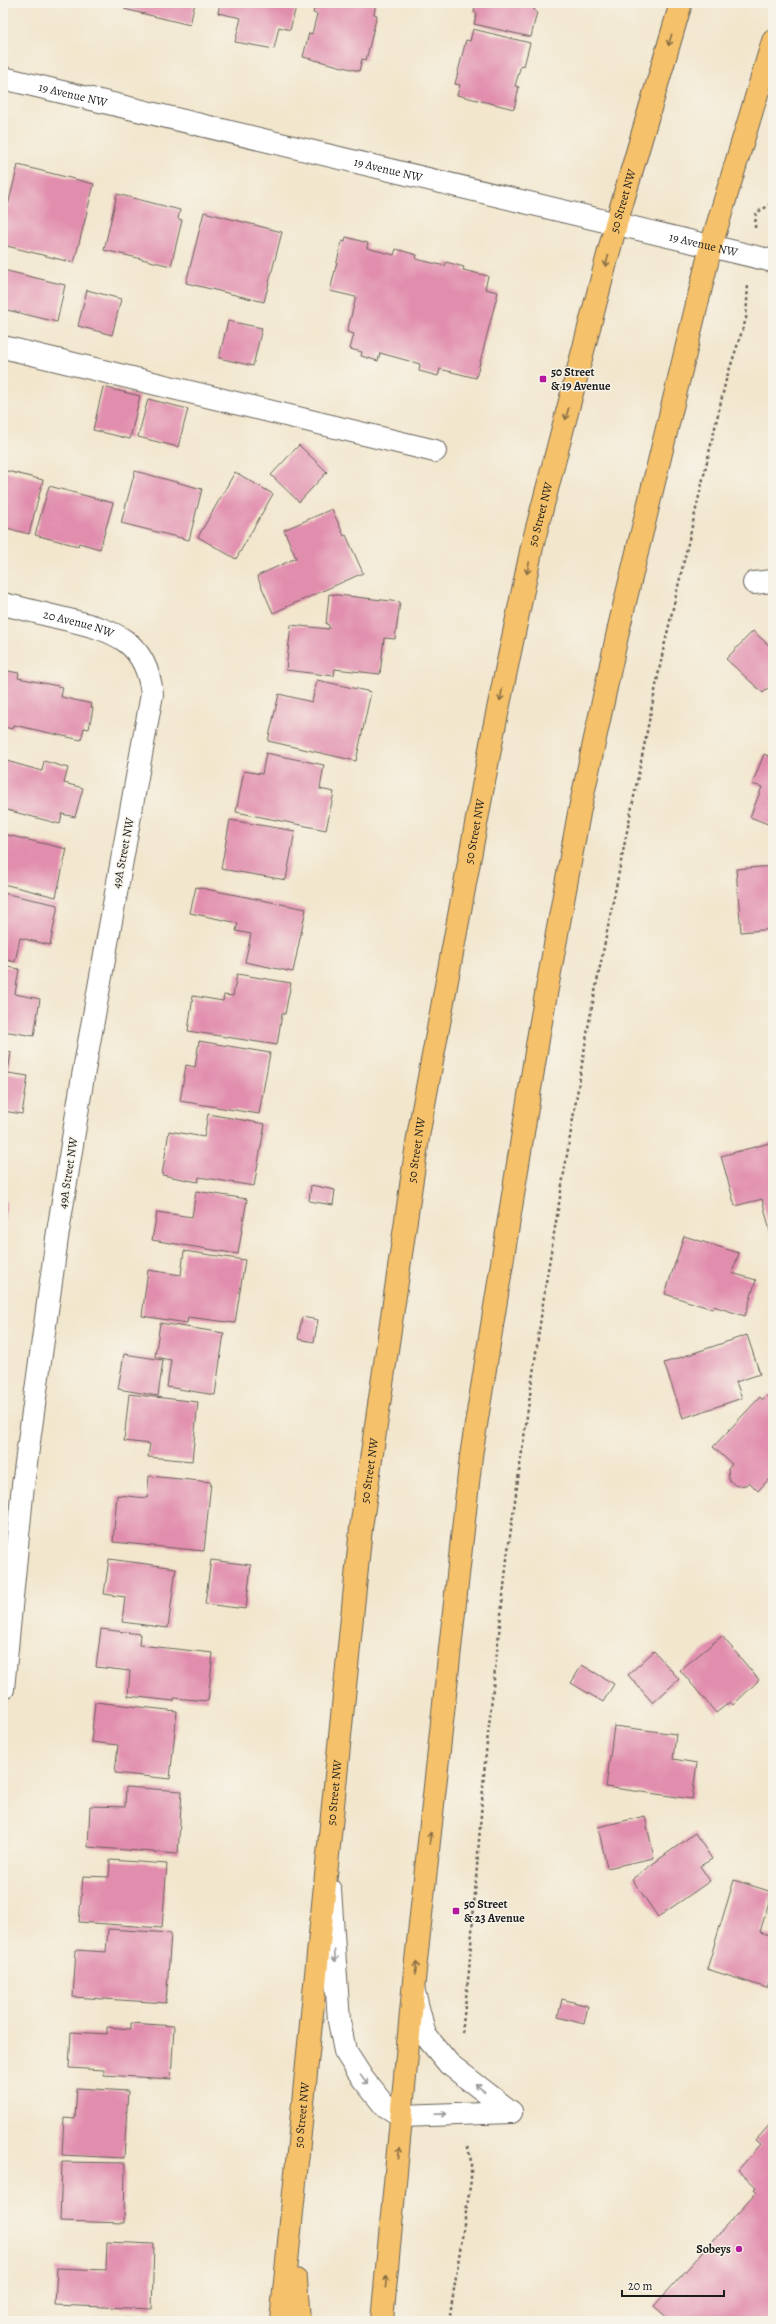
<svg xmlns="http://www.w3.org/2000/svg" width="776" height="2324" viewBox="0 0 776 2324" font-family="Alegreya,serif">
<rect width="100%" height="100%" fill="#f7f3e8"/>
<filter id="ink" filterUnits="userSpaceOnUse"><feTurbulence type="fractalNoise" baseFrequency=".025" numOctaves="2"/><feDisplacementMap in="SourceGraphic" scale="8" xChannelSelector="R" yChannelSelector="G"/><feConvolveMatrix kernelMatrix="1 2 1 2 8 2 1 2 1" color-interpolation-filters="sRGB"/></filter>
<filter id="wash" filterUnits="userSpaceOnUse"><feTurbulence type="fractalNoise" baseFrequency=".012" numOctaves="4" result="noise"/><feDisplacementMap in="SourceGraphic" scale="16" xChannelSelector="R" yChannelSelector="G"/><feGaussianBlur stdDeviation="0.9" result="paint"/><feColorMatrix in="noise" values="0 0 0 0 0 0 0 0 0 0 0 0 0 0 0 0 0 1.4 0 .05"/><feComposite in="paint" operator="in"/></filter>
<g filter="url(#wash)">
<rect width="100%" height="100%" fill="#f2e6cd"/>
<g id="blocks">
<g fill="#e18dad">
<path d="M125,3H195L190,25L124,9Z"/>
<path d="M220,3H297L290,30L279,27L274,49L235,42L241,18L218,13Z"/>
<path d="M316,3H376L374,14L377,15L366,60L362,59L359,71L303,57L309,33L312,34L317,14L313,13Z"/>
<path d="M476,3H536L534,11L537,12L531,37L474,24L477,13L474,12Z"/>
<path d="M473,29L530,43L524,66L521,65L515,86L519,87L514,109L457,95L460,85L455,84L466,40L470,41Z"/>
<path d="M18,165L94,184L74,263L3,245V225Z"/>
<path d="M117,194L180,210L178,219L182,220L171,266L104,250Z"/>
<path d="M204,212L282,232L264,302L186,283Z"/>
<path d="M346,237L368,243L367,248L394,255L396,249L417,255L416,259L445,266L446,262L464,267L463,270L488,276L485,289L498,292L476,378L440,369L438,376L419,371L420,364L380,353L378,361L361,356L362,352L350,349L354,334L347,332L356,297L330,291L342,241L345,242Z"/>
<path d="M3,270L65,285L57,322L3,309Z"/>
<path d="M87,290L121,299L112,335L78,326Z"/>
<path d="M228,321L262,328L253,366L219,358Z"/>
<path d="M103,387L140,396L130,439L93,430Z"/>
<path d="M148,399L188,409L178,447L138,437Z"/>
<path d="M299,445L327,472L299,502L271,475Z"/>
<path d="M3,470L43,480L29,534L3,527Z"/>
<path d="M135,471L202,489L189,540L121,523Z"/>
<path d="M235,472L273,494L236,559L198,537Z"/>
<path d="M49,486L113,503L100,549L79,543L78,546L35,535Z"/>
<path d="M332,509L344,536L346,535L363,573L273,613L257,576L296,558L284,530Z"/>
<path d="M329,594L400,602L395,639L384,638L380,674L335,669L334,676L286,670L291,625L329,629V625L326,624Z"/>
<path d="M753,631L773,649V683L763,693L726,659Z"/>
<path d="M3,670L19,673L18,678L63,687L61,697L92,704L91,707L93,708L89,729L84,728L81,740L14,725L13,729L3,727Z"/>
<path d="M317,680L371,692L356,761L268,741L279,694L312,702Z"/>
<path d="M266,753L324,765L320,789L334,792L326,830L236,812L244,771L262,774Z"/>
<path d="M764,754L773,758V826L750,817L762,787L752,784Z"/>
<path d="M3,760L42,771L44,761L68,768L64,783L83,788L75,817L62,814L60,824L3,809Z"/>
<path d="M230,820L295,831L286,880L221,869Z"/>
<path d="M3,834L67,849L56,897L3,884Z"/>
<path d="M773,866V929L741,932L736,869Z"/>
<path d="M196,887L306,909L293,972L245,962L251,934L236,931L238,923L190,913Z"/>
<path d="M3,893L58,905L50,945L20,938L15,962L3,959Z"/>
<path d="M3,966L19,969L15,994L40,999L34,1036L3,1031Z"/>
<path d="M237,974L291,983L285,1014H282L277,1045L188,1031L193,996L223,1001L224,995L233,996Z"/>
<path d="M199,1041L270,1053L259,1114L180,1101L186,1065L195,1067Z"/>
<path d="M3,1051L11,1052L8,1073L28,1076L22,1114L3,1111Z"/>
<path d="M208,1114L265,1124L254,1186L199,1177L198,1182L162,1175L169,1131L204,1137Z"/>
<path d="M773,1142V1238L772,1239L762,1199L735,1206L721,1156Z"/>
<path d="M311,1185L335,1190L333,1205L309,1201Z"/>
<path d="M196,1191L247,1199L238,1254L152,1240L157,1212L192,1217Z"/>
<path d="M3,1201L7,1202L4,1220H3Z"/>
<path d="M684,1236L739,1253L732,1273L756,1280L745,1316L713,1306L712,1309L665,1294Z"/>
<path d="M184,1251L245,1260L235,1323L188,1317L187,1323L142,1316L148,1270L181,1275Z"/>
<path d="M302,1317L318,1320L314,1342L298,1339Z"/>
<path d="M160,1323L224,1333L215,1395L167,1387L171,1360L155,1357Z"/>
<path d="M747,1335L760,1374L736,1382L742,1398L683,1418L664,1363Z"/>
<path d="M124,1354L163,1360L158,1396L118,1389Z"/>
<path d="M129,1394L198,1402L192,1461L148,1457L150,1444L124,1441Z"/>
<path d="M769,1394L773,1397V1484L768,1480L758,1491L749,1482L746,1485L736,1486L729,1480L728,1469L732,1464L713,1447L760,1397L763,1400Z"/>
<path d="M149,1476L211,1482L204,1551L113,1542L117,1495L147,1498Z"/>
<path d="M109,1559L176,1568L168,1628L122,1622L125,1597L104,1594Z"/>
<path d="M211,1560L251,1565L246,1609L205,1604Z"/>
<path d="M101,1629L140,1634L139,1645L213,1653L208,1701L174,1698V1701L128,1696L130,1671L96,1667Z"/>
<path d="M722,1636L759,1680L733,1705L730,1702L716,1713L680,1670Z"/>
<path d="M654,1651L679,1679L653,1703L628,1675Z"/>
<path d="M582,1665L614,1684L603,1702L571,1683Z"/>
<path d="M95,1702L177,1711L170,1779L115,1773L118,1745L91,1742Z"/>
<path d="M614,1726L676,1734L673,1759L697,1763L692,1799L606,1787Z"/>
<path d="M126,1787L182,1791L178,1854L88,1847L90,1806L125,1807Z"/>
<path d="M645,1816L654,1858L607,1868L598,1827Z"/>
<path d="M695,1833L712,1859L700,1866L710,1881L658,1917L632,1879Z"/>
<path d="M110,1860L167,1864L162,1928L79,1922L83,1876L109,1877Z"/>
<path d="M734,1880L772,1892L760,1932L773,1936V1969L767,1988L707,1969Z"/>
<path d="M108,1929L171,1933L166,2003L73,1997L76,1950L106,1952Z"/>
<path d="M562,1999L588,2006L584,2024L558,2017Z"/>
<path d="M131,2023L174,2026L171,2079L104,2075V2070L69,2068L71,2032L107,2034V2027L131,2029Z"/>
<path d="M77,2088L128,2091L124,2158L62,2155L64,2118L75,2119Z"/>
<path d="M773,2121V2321H671L654,2306L757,2192L754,2189L756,2187L738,2170L760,2145L755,2141Z"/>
<path d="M62,2162L125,2163L124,2223L60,2221Z"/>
<path d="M107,2242L154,2244L152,2309L55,2305L57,2268L106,2270Z"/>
<path d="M93,2317L151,2319V2321H93Z"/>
</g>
</g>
</g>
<g filter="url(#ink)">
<use href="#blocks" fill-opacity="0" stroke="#67635a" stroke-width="1"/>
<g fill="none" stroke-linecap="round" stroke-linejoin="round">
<g stroke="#67635a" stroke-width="24">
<g id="minor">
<path id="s1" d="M3,78L773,261"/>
<path d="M3,347L435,451"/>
<path d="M754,583L773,581"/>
<path id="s2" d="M3,604C25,609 47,615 69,620C115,631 146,641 152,694L83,1076L57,1238L23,1485L3,1689"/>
<path d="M330,1890L339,2021L345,2051L363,2079L384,2105L402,2116L511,2112"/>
<path d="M414,1992L425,2035L449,2064L511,2112"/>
</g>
</g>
<g stroke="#67635a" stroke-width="24">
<g id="major">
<path d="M296,2280L299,2321"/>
<path id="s3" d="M281,2321L361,1528L419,1131L493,733L532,547L616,224L681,3"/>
<path d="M382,2321L415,1970L471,1456L540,1027L579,813L619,627L711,246L773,41"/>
</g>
</g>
<g stroke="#67635a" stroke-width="2.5" stroke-dasharray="3 3" stroke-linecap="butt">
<path d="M755,228L756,213L768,206L773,199"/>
<path d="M462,2033L469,1971L485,1762L508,1550L546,1282L589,1022L663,651L726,380L746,319L748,284"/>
<path d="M449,2321L471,2180V2161L467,2143"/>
</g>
<use href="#minor" stroke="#fff" stroke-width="22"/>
<use href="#major" stroke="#f5c16b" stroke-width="22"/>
</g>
<defs><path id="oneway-shaft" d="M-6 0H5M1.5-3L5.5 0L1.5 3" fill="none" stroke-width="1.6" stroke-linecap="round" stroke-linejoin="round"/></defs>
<g stroke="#886e44">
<use href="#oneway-shaft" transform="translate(670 40) rotate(106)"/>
<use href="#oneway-shaft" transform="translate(607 261) rotate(104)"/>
<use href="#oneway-shaft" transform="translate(567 414) rotate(105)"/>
<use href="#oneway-shaft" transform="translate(528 568) rotate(102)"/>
<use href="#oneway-shaft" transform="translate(501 695) rotate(102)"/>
<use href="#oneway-shaft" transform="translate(430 1838) rotate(-84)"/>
<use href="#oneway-shaft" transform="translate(416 1968) rotate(-84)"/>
<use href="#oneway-shaft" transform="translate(399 2153) rotate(-84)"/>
<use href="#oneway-shaft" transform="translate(386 2282) rotate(-84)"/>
</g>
<g stroke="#999">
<use href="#oneway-shaft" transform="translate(335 1956) rotate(86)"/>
<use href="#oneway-shaft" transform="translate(364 2080) rotate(54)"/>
<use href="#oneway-shaft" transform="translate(480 2088) rotate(-143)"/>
<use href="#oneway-shaft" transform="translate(441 2114) rotate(-2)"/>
</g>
</g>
<g fill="#b5179e" stroke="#f7f3e8" stroke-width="1.5">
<rect x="539" y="375" width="8" height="8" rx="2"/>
<rect x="452" y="1907" width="8" height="8" rx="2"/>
<circle cx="739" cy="2249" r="4"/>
</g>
<g text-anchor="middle" stroke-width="3" stroke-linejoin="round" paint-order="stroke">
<g font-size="12" fill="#1c1c1c" stroke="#f7f3e8">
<text dy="4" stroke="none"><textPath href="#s1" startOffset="72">19 Avenue NW</textPath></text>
<text dy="4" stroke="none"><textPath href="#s1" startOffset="396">19 Avenue NW</textPath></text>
<text dy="4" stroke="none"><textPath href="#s3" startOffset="2151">50 Street NW</textPath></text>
<text dy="4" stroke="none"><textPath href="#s1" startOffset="720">19 Avenue NW</textPath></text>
<text dy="4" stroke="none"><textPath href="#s3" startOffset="1827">50 Street NW</textPath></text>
<text dy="4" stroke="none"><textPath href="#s2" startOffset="78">20 Avenue NW</textPath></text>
<text dy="4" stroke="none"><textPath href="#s3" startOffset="1503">50 Street NW</textPath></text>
<text transform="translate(123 853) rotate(-79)" y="4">49A Street NW</text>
<text dy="4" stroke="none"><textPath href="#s3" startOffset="1179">50 Street NW</textPath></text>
<text transform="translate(68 1173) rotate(-81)" y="4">49A Street NW</text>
<text dy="4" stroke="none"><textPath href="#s3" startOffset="855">50 Street NW</textPath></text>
<text dy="4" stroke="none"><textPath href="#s3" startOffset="531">50 Street NW</textPath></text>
<text dy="4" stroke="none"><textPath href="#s3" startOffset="207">50 Street NW</textPath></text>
</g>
<g font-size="12" font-weight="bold" fill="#1c1c1c" stroke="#f7f3e8" text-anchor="start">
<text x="551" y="376">50 Street<tspan x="551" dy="14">&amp; 19 Avenue</tspan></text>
<text x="464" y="1908">50 Street<tspan x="464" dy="14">&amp; 23 Avenue</tspan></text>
<text x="731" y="2253" text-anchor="end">Sobeys</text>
</g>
</g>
<rect width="776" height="2324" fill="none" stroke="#f7f3e8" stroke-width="16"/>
<path d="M622 2290v6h102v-6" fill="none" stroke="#1c1c1c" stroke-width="2"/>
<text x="628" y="2290" font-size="12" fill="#1c1c1c" stroke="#f7f3e8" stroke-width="3" paint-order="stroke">20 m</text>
</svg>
